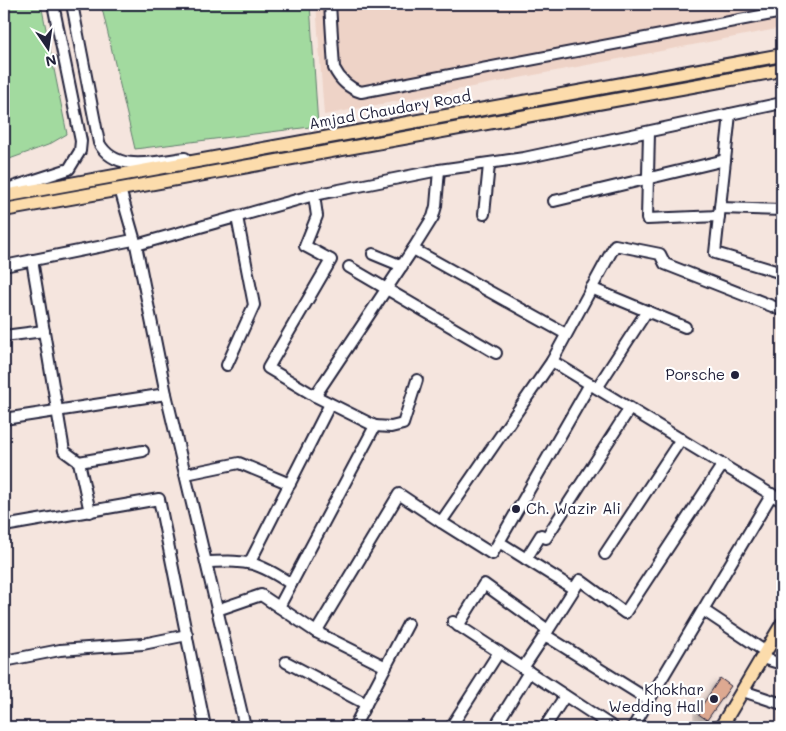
<svg xmlns="http://www.w3.org/2000/svg" width="786" height="731" viewBox="0 0 786 731" font-family="Mali,sans-serif">
<defs>
<filter id="shadow"><feDropShadow dx="-4.5" dy="4.5" stdDeviation="2.5" flood-color="#0004"/></filter>
</defs>
<rect width="100%" height="100%" fill="#f5e5de"/>
<filter id="ink" filterUnits="userSpaceOnUse"><feTurbulence type="fractalNoise" baseFrequency=".02" numOctaves="2"/><feDisplacementMap in="SourceGraphic" scale="10" xChannelSelector="R" yChannelSelector="G"/><feConvolveMatrix kernelMatrix="1 2 1 2 8 2 1 2 1" color-interpolation-filters="sRGB"/></filter>
<g filter="url(#ink)">
<path fill="#eed3c7" d="M316,4H782V28L324,115Z"/>
<g fill="#a2da9f" stroke="#627e6d">
<path d="M4,4H41L67,134L48,145L4,161Z"/>
<path d="M101,4H310L318,126L135,149Z"/>
</g>
<path fill="#dda991" stroke="#22223b" filter="url(#shadow)" d="M720,678L731,686L707,720L697,713Z"/>
<g fill="none" stroke-linecap="round" stroke-linejoin="round">
<g stroke="#22223b" stroke-width="14">
<g id="minor">
<path d="M72,4L99,143C116,174 156,161 185,158"/>
<path d="M330,4L334,68C340,80 348,88 361,92L782,12"/>
<path d="M730,114L715,253L782,273"/>
<path d="M649,132L647,219L719,216"/>
<path d="M439,170L436,206L433,217L413,249L566,334"/>
<path d="M120,189L136,245L166,394L245,727"/>
<path d="M4,190L69,169L80,151L81,141L53,4"/>
<path d="M314,195L317,216L305,246L331,260L268,368L315,396L413,249"/>
<path d="M554,201L725,160"/>
<path d="M720,208L782,210"/>
<path d="M484,214L489,165"/>
<path d="M136,245L314,195L439,170L524,158L782,103"/>
<path d="M373,254L402,266"/>
<path d="M32,260L64,451L79,462L90,512"/>
<path d="M4,266L133,240"/>
<path d="M349,267L496,353"/>
<path d="M591,288L685,327"/>
<path d="M782,310L665,264L660,254L615,245L552,361L782,501"/>
<path d="M4,336L44,331"/>
<path d="M227,365L254,305L237,217"/>
<path d="M597,388L647,311"/>
<path d="M4,419L166,394"/>
<path d="M375,426L391,427L403,424L417,380"/>
<path d="M79,462L143,451"/>
<path d="M186,474L239,463L290,484"/>
<path d="M4,526L159,499L205,727"/>
<path d="M499,542L492,554L441,522L552,361"/>
<path d="M605,554L681,439"/>
<path d="M526,559L541,535L546,538L630,408"/>
<path d="M206,562C249,561 255,560 291,584"/>
<path d="M250,562L330,404"/>
<path d="M574,589L499,542L590,384"/>
<path d="M279,607L375,426L315,396"/>
<path d="M217,610L261,595L316,632L386,667"/>
<path d="M703,610L766,652"/>
<path d="M453,622L613,727"/>
<path d="M458,626L484,584L548,630"/>
<path d="M316,632L399,494L441,522"/>
<path d="M545,635L580,580L625,613L723,464"/>
<path d="M762,658L782,664"/>
<path d="M4,661L60,650L143,644L187,635"/>
<path d="M286,662L366,704"/>
<path d="M523,668L545,635L649,700"/>
<path d="M743,691L782,704"/>
<path d="M354,727L408,624"/>
<path d="M451,727L499,652"/>
<path d="M495,727L529,672"/>
<path d="M545,727L565,696"/>
<path d="M633,727L772,494"/>
</g>
</g>
<g stroke="#22223b" stroke-width="16">
<g id="major">
<path d="M4,196L782,55"/>
<path d="M4,210L782,70"/>
<path d="M721,727L782,624"/>
</g>
</g>
<use href="#minor" stroke="#fff" stroke-width="10"/>
<use href="#major" stroke="#fcdcac" stroke-width="12"/>
</g>
</g>
<g fill="#22223b" stroke="#fff" stroke-width="2">
<circle cx="735" cy="375" r="5"/>
<circle cx="516" cy="509" r="5"/>
<circle cx="714" cy="699" r="5"/>
</g>
<g text-anchor="middle" stroke-width="4.5" stroke-linejoin="round" paint-order="stroke">
<g font-size="15" fill="#22223b" stroke="#fff">
<text transform="translate(390 110) rotate(-10)" y="5">Amjad Chaudary Road</text>
</g>
<g font-size="15" fill="#22223b" stroke="#fff" text-anchor="end">
<text x="725" y="380">Porsche</text>
<text x="526" y="514" text-anchor="start">Ch. Wazir Ali</text>
<text x="704" y="695">Khokhar<tspan x="704" dy="17">Wedding Hall</tspan></text>
</g>
</g>
<rect width="786" height="731" fill="none" stroke="#fff" stroke-width="20"/>
<rect x="10" y="10" width="766" height="711" fill="none" stroke="#22223b" stroke-width="2" filter="url(#ink)"/>
<g transform="translate(48 48) rotate(167)" stroke="#ffffff" stroke-width="4" paint-order="stroke">
<path d="M0-4L9 19L0 12L-9 19Z" fill="#22223b"/>
<text y="-8" font-size="14" font-weight="bold" text-anchor="middle" fill="#22223b">N</text>
</g>
</svg>
